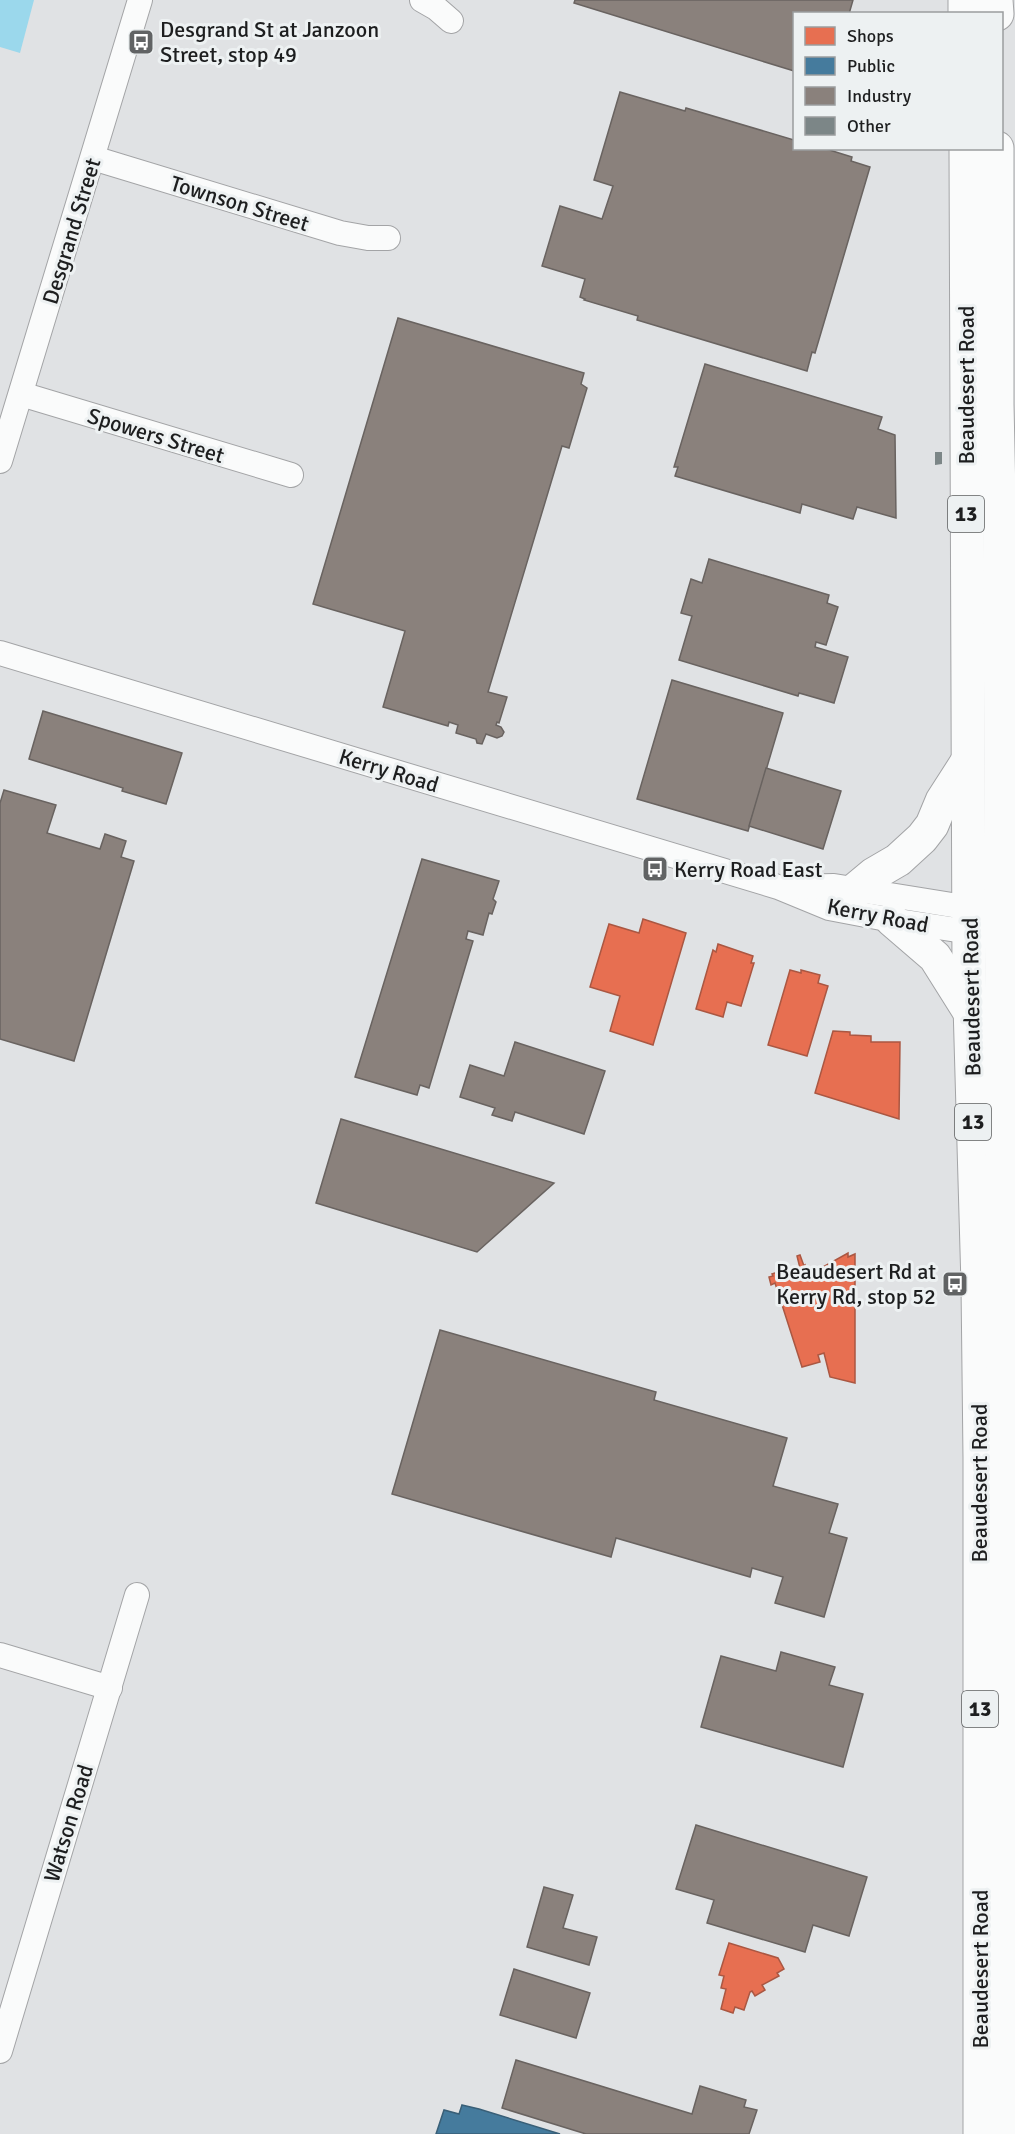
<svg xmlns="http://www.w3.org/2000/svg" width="1015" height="2134" viewBox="0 0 1015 2134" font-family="Signika,sans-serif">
<rect width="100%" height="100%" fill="#e0e2e4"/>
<path fill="#9bd8ec" d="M0,0H34L20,53L0,47Z"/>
<g fill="#e76f51" stroke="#aa5742" stroke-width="1.5">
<path d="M643,919L686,933L653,1045L610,1031L620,996L590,987L609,924L639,933Z"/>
<path d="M718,944L753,956L751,963H754L741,1006L727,1002L723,1017L696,1009L713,950L716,952Z"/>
<path d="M790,970L801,973V970L820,975L818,983L828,986L807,1056L768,1045Z"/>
<path d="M833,1031L850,1032V1035L871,1036V1042H900L899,1119L815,1093Z"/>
<path d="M848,1253V1257L855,1254V1383L830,1377L824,1353L818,1355L820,1362L802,1367L775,1283L771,1285L769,1277L773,1276L772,1274L790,1268L791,1270L800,1268L797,1256L800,1255L804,1266L805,1265L807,1276L812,1277L823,1273V1267Z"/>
<path d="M729,1943L778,1958L784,1969L777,1973L779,1976L762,1985L765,1990L755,1996L752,1991L750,1992L744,2010L735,2007L733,2013L721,2009L726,1989L721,1988L724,1976L719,1975Z"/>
</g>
<path fill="#457b9d" stroke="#395f77" stroke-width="1.5" d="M462,2105L479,2109L560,2134H436L444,2110L459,2114Z"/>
<g fill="#8a817c" stroke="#696360" stroke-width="1.5">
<path d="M575,0H853L849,14H794V71L574,3Z"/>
<path d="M620,92L685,111L686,108L794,140V148H823L852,157L851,161L870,167L815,353L812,352L807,371L637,320L638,316L584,300L585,299L580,297L585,279L542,266L560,206L602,219L613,186L594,180Z"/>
<path d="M398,318L584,373L581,384L587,388L569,448L562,446L488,692L507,697L499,723L497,722L496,725L501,727L504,732L502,736L497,738L486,734L482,744L477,743L476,739L456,733L458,725L449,722L448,726L383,707L405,631L313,604Z"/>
<path d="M705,364L882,417L878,429L895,435L896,518L857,507L853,519L802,504L800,513L675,476L678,467H674Z"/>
<path d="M709,559L829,595L827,603L838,607L826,645L816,642L815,647L848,657L834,703L799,693L798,696L679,660L692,616L681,613L691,579L702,583Z"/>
<path d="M672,680L783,713L748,831L637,799Z"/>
<path d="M43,711L182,753L166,804L122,791L123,788L29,759Z"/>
<path d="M766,768L841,791L823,849L749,826Z"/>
<path d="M4,790L56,805L47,833L100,849L105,834L126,841L121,857L134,861L74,1061L0,1039V803Z"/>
<path d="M422,859L499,881L493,899L496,902L492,914L489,913L483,935L468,931L466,939L473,941L429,1088L420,1085L417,1095L355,1077Z"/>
<path d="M515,1042L605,1071L584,1134L515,1112L512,1121L492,1115L495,1108L460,1097L470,1065L504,1076Z"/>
<path d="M341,1119L554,1183L477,1252L316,1203Z"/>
<path d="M440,1330L656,1392L654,1400L787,1438L773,1486L838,1504L829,1533L847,1538L824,1617L775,1603L783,1577L752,1568L750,1577L616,1538L611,1557L392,1494Z"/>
<path d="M781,1652L835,1667L829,1685L863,1694L843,1767L701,1727L721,1656L776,1671Z"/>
<path d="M696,1825L867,1877L849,1936L813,1925L805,1952L707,1923L714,1900L676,1889Z"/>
<path d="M544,1887L573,1895L563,1928L597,1937L589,1965L527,1947Z"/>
<path d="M514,1969L590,1993L576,2038L500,2015Z"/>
<path d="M516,2060L692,2114L700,2086L746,2100L744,2107L757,2110L749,2134H586L502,2108Z"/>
</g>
<path fill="#7c8687" d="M935,452H942V464L935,465Z"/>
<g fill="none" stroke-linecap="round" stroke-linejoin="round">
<g stroke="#a3a4a6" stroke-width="26">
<g id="minor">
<path d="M422,0L436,8L451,21"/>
<path d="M93,158L340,233L368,238H388"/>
<path d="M21,394L291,475"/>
<path d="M0,461L140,0"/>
<path d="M0,653L778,887L829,908L892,920L983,934"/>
<path d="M789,887L834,886L983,910"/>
<path d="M0,1655L110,1688"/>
<path d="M0,2051L137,1595"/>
</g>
</g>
<g stroke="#a3a4a6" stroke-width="35">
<g id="highway">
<path d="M965,0V14"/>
<path d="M996,0L997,14"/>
<path d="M966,148L969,970L978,1285L980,1457V2134"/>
<path d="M997,148V404L1000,544L1006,2134"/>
<path d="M856,889L874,874L898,860L922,838L932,825L942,801L967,762"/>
<path d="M892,920L935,957L969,1011"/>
</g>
</g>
<use href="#minor" stroke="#fafbfb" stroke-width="24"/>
<use href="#highway" stroke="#fafbfb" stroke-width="33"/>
</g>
<defs>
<g id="bus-square" transform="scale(1.35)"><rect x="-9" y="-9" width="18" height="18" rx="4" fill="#616364" stroke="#edf1f2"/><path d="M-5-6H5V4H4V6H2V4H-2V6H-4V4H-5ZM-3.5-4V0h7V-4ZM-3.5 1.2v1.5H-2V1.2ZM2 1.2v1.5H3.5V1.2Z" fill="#fff"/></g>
</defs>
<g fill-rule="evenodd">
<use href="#bus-square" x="141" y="42"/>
<use href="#bus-square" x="655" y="869"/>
<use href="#bus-square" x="955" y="1284"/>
</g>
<g text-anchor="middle" stroke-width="6" stroke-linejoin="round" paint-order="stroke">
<g fill="#edf1f2" stroke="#5b5d5e" stroke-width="1.5">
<rect x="948" y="496" width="36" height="36" rx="4.5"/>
<rect x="955" y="1104" width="36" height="36" rx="4.5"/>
<rect x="962" y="1691" width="36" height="36" rx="4.5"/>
</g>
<g font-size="21" font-weight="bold" fill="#1d1e1f">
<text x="966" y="521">13</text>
<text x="973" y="1129">13</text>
<text x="980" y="1716">13</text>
</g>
<g font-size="22" fill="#1d1e1f" stroke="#edf1f2" text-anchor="start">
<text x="160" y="37">Desgrand St at Janzoon<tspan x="160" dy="25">Street, stop 49</tspan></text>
<text x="674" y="877">Kerry Road East</text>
<text x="936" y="1279" text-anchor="end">Beaudesert Rd at<tspan x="936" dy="25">Kerry Rd, stop 52</tspan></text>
</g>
<g font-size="22" fill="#1d1e1f" stroke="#edf1f2">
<text transform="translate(240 203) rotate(17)" y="8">Townson Street</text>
<text transform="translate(71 231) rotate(-73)" y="8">Desgrand Street</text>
<text transform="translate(966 385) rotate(-90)" y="8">Beaudesert Road</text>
<text transform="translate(156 435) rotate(17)" y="8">Spowers Street</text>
<text transform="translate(389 770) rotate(17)" y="8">Kerry Road</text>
<text transform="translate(878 915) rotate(11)" y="8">Kerry Road</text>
<text transform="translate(971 997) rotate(-91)" y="8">Beaudesert Road</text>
<text transform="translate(979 1483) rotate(-90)" y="8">Beaudesert Road</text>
<text transform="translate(68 1823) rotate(-73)" y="8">Watson Road</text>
<text transform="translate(980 1969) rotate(-90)" y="8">Beaudesert Road</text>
</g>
</g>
<rect x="793" y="12" width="210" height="138" fill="#edf1f2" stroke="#9a9d9e" stroke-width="1.5"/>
<rect x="805" y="27" width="30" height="18" fill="#e76f51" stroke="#9a9d9e" stroke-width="1.5"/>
<text x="847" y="42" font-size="18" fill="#1d1e1f">Shops</text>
<rect x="805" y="57" width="30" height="18" fill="#457b9d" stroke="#9a9d9e" stroke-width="1.5"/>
<text x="847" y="72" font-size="18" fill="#1d1e1f">Public</text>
<rect x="805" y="87" width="30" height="18" fill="#8a817c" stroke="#9a9d9e" stroke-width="1.5"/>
<text x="847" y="102" font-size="18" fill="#1d1e1f">Industry</text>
<rect x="805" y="117" width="30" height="18" fill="#7c8687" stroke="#9a9d9e" stroke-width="1.5"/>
<text x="847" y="132" font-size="18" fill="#1d1e1f">Other</text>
</svg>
